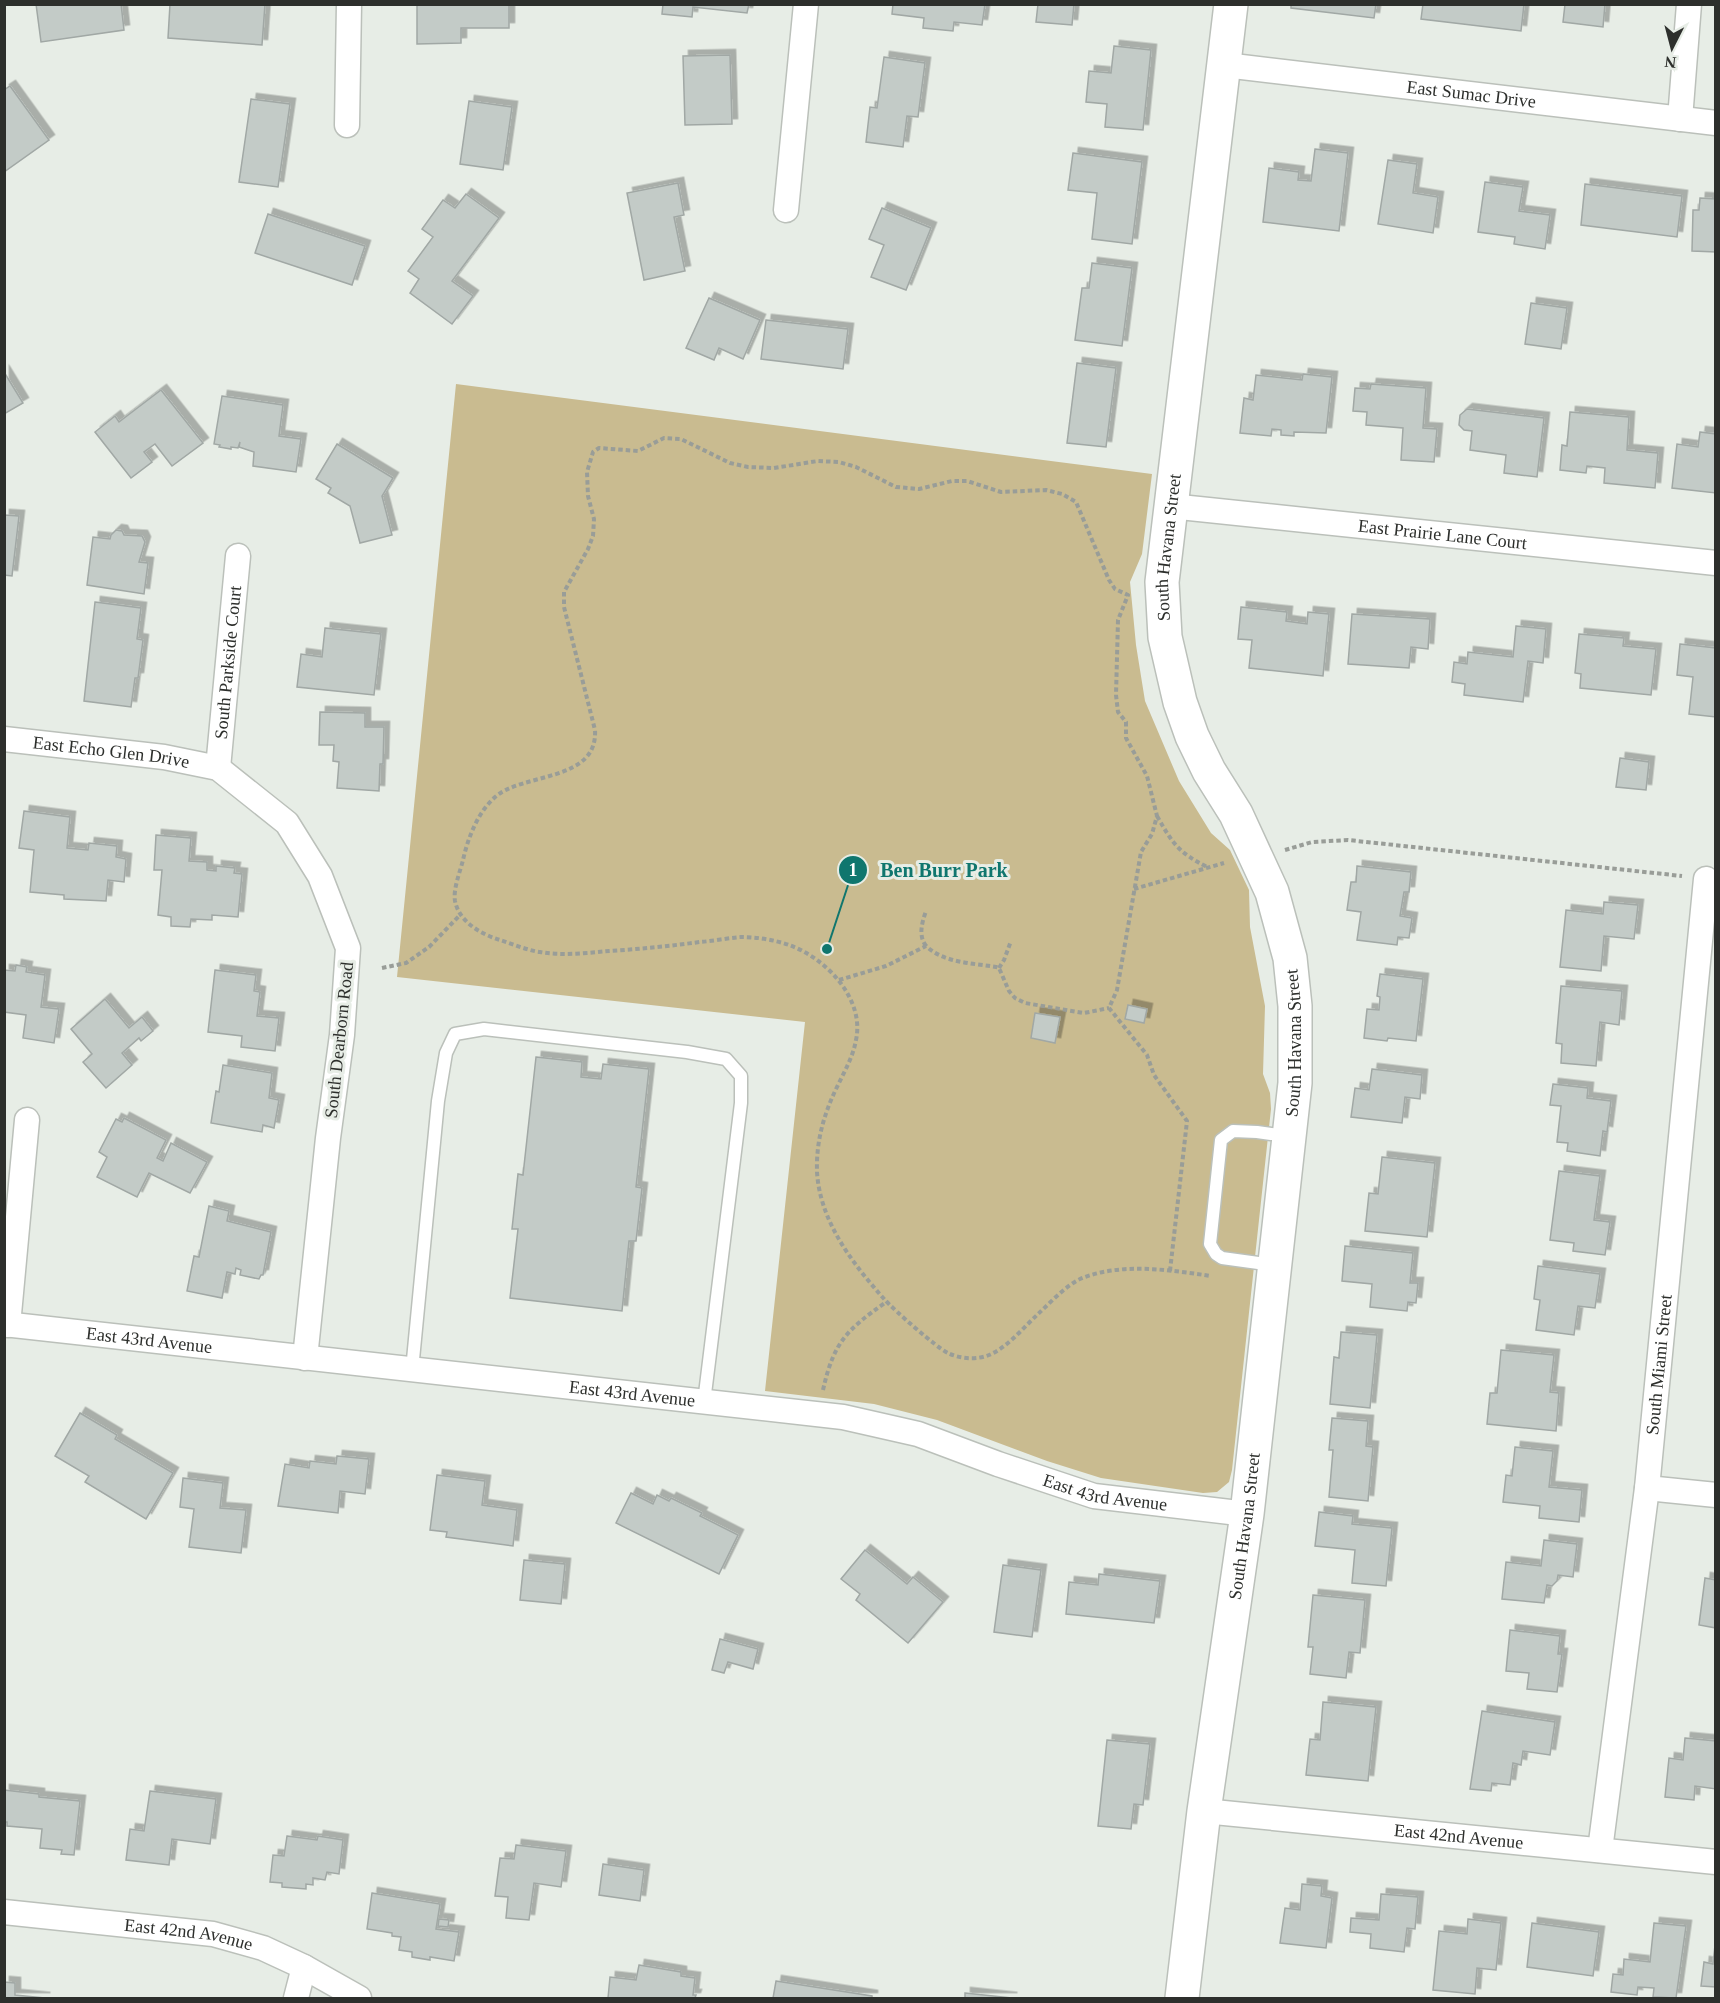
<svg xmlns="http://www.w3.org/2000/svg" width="1720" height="2003" viewBox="0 0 1720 2003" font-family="'Times New Roman',serif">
<defs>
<filter id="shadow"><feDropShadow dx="5.5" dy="-5.5" stdDeviation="0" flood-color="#0004"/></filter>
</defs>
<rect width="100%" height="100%" fill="#e7ede6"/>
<path fill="#c9bb90" d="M456,384L1152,474L1142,554L1130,582L1136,645L1145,701L1179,781L1211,833L1230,850L1249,890L1250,927L1265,1006L1263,1074L1270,1093L1271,1109L1232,1470L1229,1482L1217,1492L1203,1493L1101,1478L1047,1461L937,1420L874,1404L765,1391L805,1022L397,977Z"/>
<g fill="#c3cbc7" stroke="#a1a8a5" stroke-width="1.5" filter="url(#shadow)">
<path d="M36,4H121L124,30L41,42Z"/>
<path d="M170,4H265L262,45L168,38Z"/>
<path d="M417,4H509V28H461V43L417,44Z"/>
<path d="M663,4H749L747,13L693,7L692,17L662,14Z"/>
<path d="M893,4H985L982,25L954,22L953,31L923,28L924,18L892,14Z"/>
<path d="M1038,4H1074L1072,25L1036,22Z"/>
<path d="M1291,4H1376L1374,18L1291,8Z"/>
<path d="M1423,4H1524L1521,31L1421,19Z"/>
<path d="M1565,4H1605L1603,27L1563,22Z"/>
<path d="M1114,46L1151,50L1143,130L1105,127L1107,104L1086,102L1089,71L1111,73Z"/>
<path d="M730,55L732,124L685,125L683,56Z"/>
<path d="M884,57L925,63L918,117L907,116L903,147L866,142L870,107L877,108Z"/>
<path d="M10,86L49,140L4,172V90Z"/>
<path d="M251,99L290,104L278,187L239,182Z"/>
<path d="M469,101L512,107L503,170L460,164Z"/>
<path d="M1315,149L1348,153L1339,231L1263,222L1269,168L1299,172L1298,180L1311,181Z"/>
<path d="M1073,153L1142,162L1132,244L1092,239L1097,193L1068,190Z"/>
<path d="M1388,160L1417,164L1413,193L1438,197L1433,233L1378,224Z"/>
<path d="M1485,182L1523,187L1519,211L1550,215L1545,249L1514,244L1515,237L1478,232Z"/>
<path d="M678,183L684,215L674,217L685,271L644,280L627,193Z"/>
<path d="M1585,184L1682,196L1677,237L1581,225Z"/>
<path d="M466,194L499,218L452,281L473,296L452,324L410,293L419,279L408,271L433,237L422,229L443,200L455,208Z"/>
<path d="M1700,198L1716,199V252L1692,251L1693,210H1699Z"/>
<path d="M882,208L931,228L906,290L871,277L884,245L869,239Z"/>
<path d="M268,214L365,246L352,285L255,253Z"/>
<path d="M1092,263L1132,268L1122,346L1075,340L1082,288H1089Z"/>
<path d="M709,298L760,320L743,359L719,348L714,360L686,348Z"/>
<path d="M1531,303L1567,308L1561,349L1525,344Z"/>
<path d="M766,320L848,329L843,369L761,359Z"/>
<path d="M1077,363L1116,368L1106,447L1067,443Z"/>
<path d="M4,372L23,403L4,414Z"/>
<path d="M1303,374L1332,377L1326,433L1294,432V436L1281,435V430L1272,429L1271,436L1240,433L1244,398L1253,400L1256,375L1302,380Z"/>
<path d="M1371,384L1426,388L1423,428L1437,429L1434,462L1401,460L1403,428L1366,425L1367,412L1353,411L1355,388L1370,389Z"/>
<path d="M161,390L203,443L172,466L155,444L144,452L152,462L131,478L95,432L115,416L119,422Z"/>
<path d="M222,396L283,405L279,436L301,439L296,472L253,466L254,452L239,447L240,442L238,448L231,447V449L219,447L220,445L214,444Z"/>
<path d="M1467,409L1544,418L1537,477L1504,473L1506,455L1470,450L1472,431L1464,430L1459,425L1460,415Z"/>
<path d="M1570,412L1629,417L1627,450L1658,453L1655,488L1604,483L1605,468L1587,466L1586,473L1560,470L1562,445L1567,446Z"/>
<path d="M1700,432L1716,434V493L1672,488L1677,444L1698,447Z"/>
<path d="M337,444L393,478L382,496L392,535L360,543L350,506L328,493L331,488L316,479Z"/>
<path d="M4,515L19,516L12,576L4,575Z"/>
<path d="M116,530L122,531L124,535L142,536L145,542L139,562L148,563L144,594L87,585L93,537L110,539L111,535Z"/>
<path d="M95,602L141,608L137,639L143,640L138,678H135L131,707L84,701Z"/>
<path d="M1241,607L1287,612L1286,621L1307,624L1308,612L1329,614L1323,676L1249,668L1252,640L1238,639Z"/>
<path d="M1352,614L1430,619L1428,649L1411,647L1409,668L1348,664Z"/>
<path d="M1516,626L1546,629L1543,663L1528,661L1523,702L1464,695L1465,684L1452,682L1454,662L1467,664L1468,652L1513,657Z"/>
<path d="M325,628L381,634L374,695L297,687L301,654L322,657Z"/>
<path d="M1579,634L1624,638L1623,646L1656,649L1651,695L1580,688L1581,674L1575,673Z"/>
<path d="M1680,644L1716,648V717L1689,714L1693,677L1677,675Z"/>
<path d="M320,712L365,713V727H384L383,764H380L379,791L337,788L339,762L333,761L334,745H319Z"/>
<path d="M1620,758L1649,762L1646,790L1616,787Z"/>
<path d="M24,811L70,817L67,848L88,850L89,843L117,846L116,857L126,859L124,882L108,880L106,901L64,899V895L30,892L34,850L19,848Z"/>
<path d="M156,835L191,838L189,861L207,862V870L216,871V866L235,868L234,873L242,874L238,917L212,915V920L191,919L190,927L171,926V917L158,915L162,870H154Z"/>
<path d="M1357,866L1411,872L1409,892H1404L1400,916L1412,918L1409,938L1398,937L1397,945L1357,940L1361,912L1347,910L1351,882H1356Z"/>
<path d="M1604,902L1638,905L1634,939L1604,936L1601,971L1560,967L1566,910L1603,914Z"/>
<path d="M16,965L27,967L26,972L45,975L41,1007L59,1009L54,1043L23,1038L26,1015L4,1012V970L15,971Z"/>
<path d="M215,970L256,975L254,991L260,992L257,1016L279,1018L275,1051L241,1047L242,1036L208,1032Z"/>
<path d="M1380,974L1423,979L1416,1041L1388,1038L1387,1041L1364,1038L1367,1009L1379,1010L1380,997L1377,996Z"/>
<path d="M1561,986L1622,991L1619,1025L1600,1022L1596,1066L1561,1063L1562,1044L1556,1043Z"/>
<path d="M105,999L129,1028L142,1017L153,1031L141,1041L139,1038L122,1053L132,1065L106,1088L83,1062L92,1054L71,1029Z"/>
<path d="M1128,1005L1147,1009L1144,1023L1125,1019Z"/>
<path d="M1035,1013L1060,1017L1055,1043L1031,1038Z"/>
<path d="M536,1057L582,1062L581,1077L601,1079L603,1064L649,1069L636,1187L642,1188L636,1241H629L622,1311L510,1298L518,1229H512L518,1174L523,1175Z"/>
<path d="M223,1065L272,1073L269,1098L279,1100L274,1128L263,1125L262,1132L211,1123L216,1091L219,1092Z"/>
<path d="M1372,1069L1422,1075L1420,1099L1405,1097L1402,1123L1351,1117L1355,1088L1369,1090Z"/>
<path d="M1553,1084L1588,1088L1587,1098L1611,1101L1607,1132L1603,1131L1600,1156L1567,1151L1568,1143L1557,1142L1561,1106L1550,1105Z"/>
<path d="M124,1118L166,1140L157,1158L163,1161L171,1143L207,1162L190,1193L149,1173L137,1197L97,1177L107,1157L99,1152L116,1119L122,1122Z"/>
<path d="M1382,1157L1435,1163L1427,1237L1365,1231L1369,1193L1378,1194Z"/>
<path d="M1559,1171L1600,1176L1594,1220L1610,1222L1605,1255L1573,1251L1574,1243L1550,1240Z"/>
<path d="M209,1206L229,1211L227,1221L271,1232L263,1275H261L259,1279L240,1275L241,1270L236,1268L235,1274L227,1272L222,1298L187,1291L194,1256L199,1257Z"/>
<path d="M1345,1246L1413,1253L1410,1283H1418L1416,1303L1408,1302L1407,1311L1370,1307L1372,1284L1342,1281Z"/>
<path d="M1538,1266L1600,1274L1595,1308L1578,1306L1574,1335L1536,1330L1540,1300L1534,1299Z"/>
<path d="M1341,1332L1377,1335L1370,1408L1330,1404L1334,1357L1339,1358Z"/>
<path d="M1501,1350L1554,1355L1550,1392L1559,1393L1556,1431L1487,1424L1490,1393H1497Z"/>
<path d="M80,1413L117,1435L115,1439L173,1473L146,1519L85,1482L89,1476L55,1456Z"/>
<path d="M1332,1418L1368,1421L1366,1446L1373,1447L1368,1501L1329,1497L1333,1450H1329Z"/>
<path d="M1515,1447L1553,1451L1549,1487L1582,1490L1579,1522L1539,1518L1540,1506L1503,1502L1506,1475L1512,1476Z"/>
<path d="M337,1456L369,1459L365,1494L340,1491L338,1513L278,1506L285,1464L309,1468L310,1461L336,1464Z"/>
<path d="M437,1475L485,1481L482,1505L517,1510L513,1546L446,1537L447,1532L430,1530Z"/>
<path d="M183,1478L223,1483L220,1508L246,1510L241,1553L189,1547L194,1509L180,1507Z"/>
<path d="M631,1493L653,1504L657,1495L669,1501L671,1498L702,1513L700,1516L738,1535L719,1574L616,1523Z"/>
<path d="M1319,1512L1353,1516L1352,1524L1392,1528L1386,1586L1352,1583L1355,1550L1315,1546Z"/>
<path d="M1544,1540L1577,1544L1573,1577L1558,1575L1557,1581L1552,1586L1547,1585L1544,1603L1502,1599L1506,1562L1541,1566Z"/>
<path d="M865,1550L907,1584L913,1577L943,1602L908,1643L856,1600L860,1594L841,1579Z"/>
<path d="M524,1560L565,1564L561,1604L520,1600Z"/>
<path d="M1003,1565L1041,1570L1032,1637L994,1632Z"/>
<path d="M1099,1574L1160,1581L1154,1623L1066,1614L1069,1582L1098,1585Z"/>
<path d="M1705,1578L1716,1580V1628L1699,1625Z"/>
<path d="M1313,1595L1365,1600L1360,1653L1349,1652L1346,1678L1310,1674L1313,1647H1308Z"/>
<path d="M1510,1630L1560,1636L1558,1654H1562L1557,1692L1527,1689L1529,1673L1506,1671Z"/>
<path d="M720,1639L758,1649L753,1669L728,1662L724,1673L712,1670Z"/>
<path d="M1323,1702L1376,1707L1368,1781L1306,1775L1310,1739L1320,1740Z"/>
<path d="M1482,1711L1555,1722L1550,1755L1523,1751L1521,1765L1513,1763L1510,1785L1492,1783L1491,1791L1470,1789Z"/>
<path d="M1685,1738L1716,1741V1789L1695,1786L1694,1800L1665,1797L1669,1758L1683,1760Z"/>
<path d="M1107,1740L1150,1744L1143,1805L1134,1804L1131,1829L1098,1826Z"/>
<path d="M4,1790L39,1794V1797L80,1801L74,1855L61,1854L62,1850L40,1848L42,1829L7,1826V1822H4Z"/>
<path d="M150,1791L216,1799L210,1844L172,1839L169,1865L126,1860L130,1829L144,1831Z"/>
<path d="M287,1836L317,1840L318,1836L343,1840L339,1874L327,1872L325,1880L313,1878V1885L306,1884V1889L282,1887V1883L270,1882L273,1855L284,1856Z"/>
<path d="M516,1845L566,1851L561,1887L534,1883L529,1920L506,1918L508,1897L495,1896L500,1858L514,1859Z"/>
<path d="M603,1864L644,1870L640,1901L599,1895Z"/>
<path d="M1302,1884L1322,1886L1321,1896L1332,1898L1326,1948L1280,1943L1285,1908L1300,1910Z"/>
<path d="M372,1893L440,1904L436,1929L459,1932L454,1961L430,1957V1960L412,1957V1952L399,1950L401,1937L392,1936V1933L367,1929Z"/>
<path d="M1381,1894L1418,1897L1415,1929L1407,1928L1404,1952L1370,1948L1371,1934L1350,1932L1351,1918L1379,1920Z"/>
<path d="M439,1919L449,1920L448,1927L438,1926Z"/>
<path d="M1468,1919L1501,1923L1496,1970L1477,1968L1475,1994L1433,1990L1439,1931L1467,1934Z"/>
<path d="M1532,1923L1599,1932L1593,1976L1527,1967Z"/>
<path d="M1654,1923L1686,1926L1676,1998L1653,1997L1654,1988L1638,1987L1637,1995L1611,1992L1613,1974L1623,1975L1624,1959L1650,1962Z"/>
<path d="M1715,1945L1716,1987L1701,1986L1704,1962L1713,1964Z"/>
<path d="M639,1965L681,1972V1976L695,1978L693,1995H696L695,1998H608L610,1977L636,1980Z"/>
<path d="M776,1981L872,1996V1998H773Z"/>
<path d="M4,1982L15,1983V1995L45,1998H4Z"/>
<path d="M965,1993L1012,1998H965Z"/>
</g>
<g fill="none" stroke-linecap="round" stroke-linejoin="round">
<g stroke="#bbc0ba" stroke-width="15">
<g id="lane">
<path d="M1273,1265L1222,1258L1216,1254L1210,1244L1221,1140L1233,1131L1257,1132L1286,1136"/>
<path d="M412,1370L438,1101L446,1053L455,1034L484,1029L687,1052L726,1059L741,1076V1103L704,1402"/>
</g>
</g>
<g stroke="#bbc0ba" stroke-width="27">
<g id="street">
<path id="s1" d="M1225,65L1716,123"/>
<path d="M1680,119L1689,4"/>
<path d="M347,125L349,4"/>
<path d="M786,210L806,4"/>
<path id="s2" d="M1170,506L1716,563"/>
<path id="s3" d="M4,739L164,757L218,768L287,823L320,876L348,948L342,1035L328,1138L305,1358"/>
<path id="s4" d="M218,768L238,556"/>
<path id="s5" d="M4,1324L843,1417L918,1434L998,1464L1094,1496L1247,1514"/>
<path d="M8,1325L27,1120"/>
<path d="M1647,1488L1716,1495"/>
<path id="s6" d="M1204,1811L1716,1862"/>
<path id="s7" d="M1600,1850L1647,1488L1706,879"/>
<path id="s8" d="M4,1912L213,1934L263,1948L304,1967L359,1998"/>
<path d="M296,1998L304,1967"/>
</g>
</g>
<g stroke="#bbc0ba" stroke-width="36">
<g id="secondary">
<path id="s9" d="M1182,1998L1204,1811L1247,1514L1295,1083V1006L1290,958L1272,892L1236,814L1209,771L1192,736L1180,702L1165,637L1162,582L1231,4"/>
</g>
</g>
<g stroke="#999d98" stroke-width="4" stroke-dasharray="4.5 3" stroke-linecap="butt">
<path d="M1157,816C1173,844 1178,852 1207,867"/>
<path d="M1285,850L1312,842L1348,840L1682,876"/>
<path d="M1134,889L1224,863"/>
<path d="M926,946C918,935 922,923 926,911"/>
<path d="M382,968L406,963L429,947L460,915"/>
<path d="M999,968L1004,960L1011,941"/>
<path d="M839,980L886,966L926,946C944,963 972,963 996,967L999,968L1009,991L1015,998L1025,1003L1084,1013L1109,1008"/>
<path d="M1170,1271L1187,1121L1154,1075L1147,1055L1109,1008L1117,990L1141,852L1152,834L1157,816L1147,776L1126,738V722L1118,712L1116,695L1118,620L1128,595L1115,589L1109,580L1076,502L1062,494L1046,490L1001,492L967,481H952L919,489L896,487L856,467L839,462L818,461L774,468L748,467L730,463L681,439L664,438L638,451L599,448L593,452L587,472L588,496L594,519L593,536L588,549L564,592V607L595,730C598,783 521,772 494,798C477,814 468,838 463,860C460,872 453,889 455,901C459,922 481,934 500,940C513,944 526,950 540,952C562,956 587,953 609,951C640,949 670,946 700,942C713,941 728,938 741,937C757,937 775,940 789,945C826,958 865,999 856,1040C853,1057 845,1070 838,1085C824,1113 816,1141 817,1172C820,1222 853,1264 885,1300C894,1310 937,1348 948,1353C960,1359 977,1360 989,1355C1008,1347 1023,1328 1037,1315C1050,1303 1064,1287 1080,1279C1120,1262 1170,1270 1211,1276"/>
<path d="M823,1390C834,1341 847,1330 886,1302"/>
</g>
<use href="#lane" stroke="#fff" stroke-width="12"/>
<use href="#street" stroke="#fff" stroke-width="24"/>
<use href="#secondary" stroke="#fff" stroke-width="33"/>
</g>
<g text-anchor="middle" stroke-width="6" stroke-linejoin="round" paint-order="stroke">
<g font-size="18" fill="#2d2f2c" stroke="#e7ede6">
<text dy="6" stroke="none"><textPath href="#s1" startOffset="248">East Sumac Drive</textPath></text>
<text dy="6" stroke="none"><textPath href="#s2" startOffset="274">East Prairie Lane Court</textPath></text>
<text dy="6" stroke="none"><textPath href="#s9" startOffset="1484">South Havana Street</textPath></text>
<text dy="6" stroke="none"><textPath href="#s4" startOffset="106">South Parkside Court</textPath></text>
<text dy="6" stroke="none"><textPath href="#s3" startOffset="108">East Echo Glen Drive</textPath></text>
<text transform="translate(339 1040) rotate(-84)" y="6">South Dearborn Road</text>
<text dy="6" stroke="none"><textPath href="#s9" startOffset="962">South Havana Street</textPath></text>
<text dy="6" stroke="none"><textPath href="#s5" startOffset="146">East 43rd Avenue</textPath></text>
<text dy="6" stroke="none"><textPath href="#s7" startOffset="489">South Miami Street</textPath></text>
<text dy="6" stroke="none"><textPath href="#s5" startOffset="632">East 43rd Avenue</textPath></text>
<text dy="6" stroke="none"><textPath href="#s5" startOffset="1118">East 43rd Avenue</textPath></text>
<text dy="6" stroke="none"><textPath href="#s9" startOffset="476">South Havana Street</textPath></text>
<text dy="6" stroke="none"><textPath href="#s6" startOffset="256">East 42nd Avenue</textPath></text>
<text dy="6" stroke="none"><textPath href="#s8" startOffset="186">East 42nd Avenue</textPath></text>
</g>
</g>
<path fill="none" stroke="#0f766e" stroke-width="2" d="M827 949L853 870"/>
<g fill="#0f766e" stroke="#e7ede6" stroke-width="2">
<circle cx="827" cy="949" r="6"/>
<circle cx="853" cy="870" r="15"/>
</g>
<g font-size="18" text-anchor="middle" font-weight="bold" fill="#fff">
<text x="853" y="876">1</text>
</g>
<g font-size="20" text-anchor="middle" font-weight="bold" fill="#0f766e" stroke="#e7ede6" stroke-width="6" stroke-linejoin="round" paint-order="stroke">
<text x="944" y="877">Ben Burr Park</text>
</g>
<rect width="1720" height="2003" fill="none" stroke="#2d2f2c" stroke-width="12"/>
<g transform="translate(1672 48) rotate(186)" stroke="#e7ede6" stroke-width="4.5" paint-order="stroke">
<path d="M0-4.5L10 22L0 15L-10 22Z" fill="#2d2f2c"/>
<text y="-9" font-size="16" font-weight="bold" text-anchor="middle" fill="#2d2f2c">N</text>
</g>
</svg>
